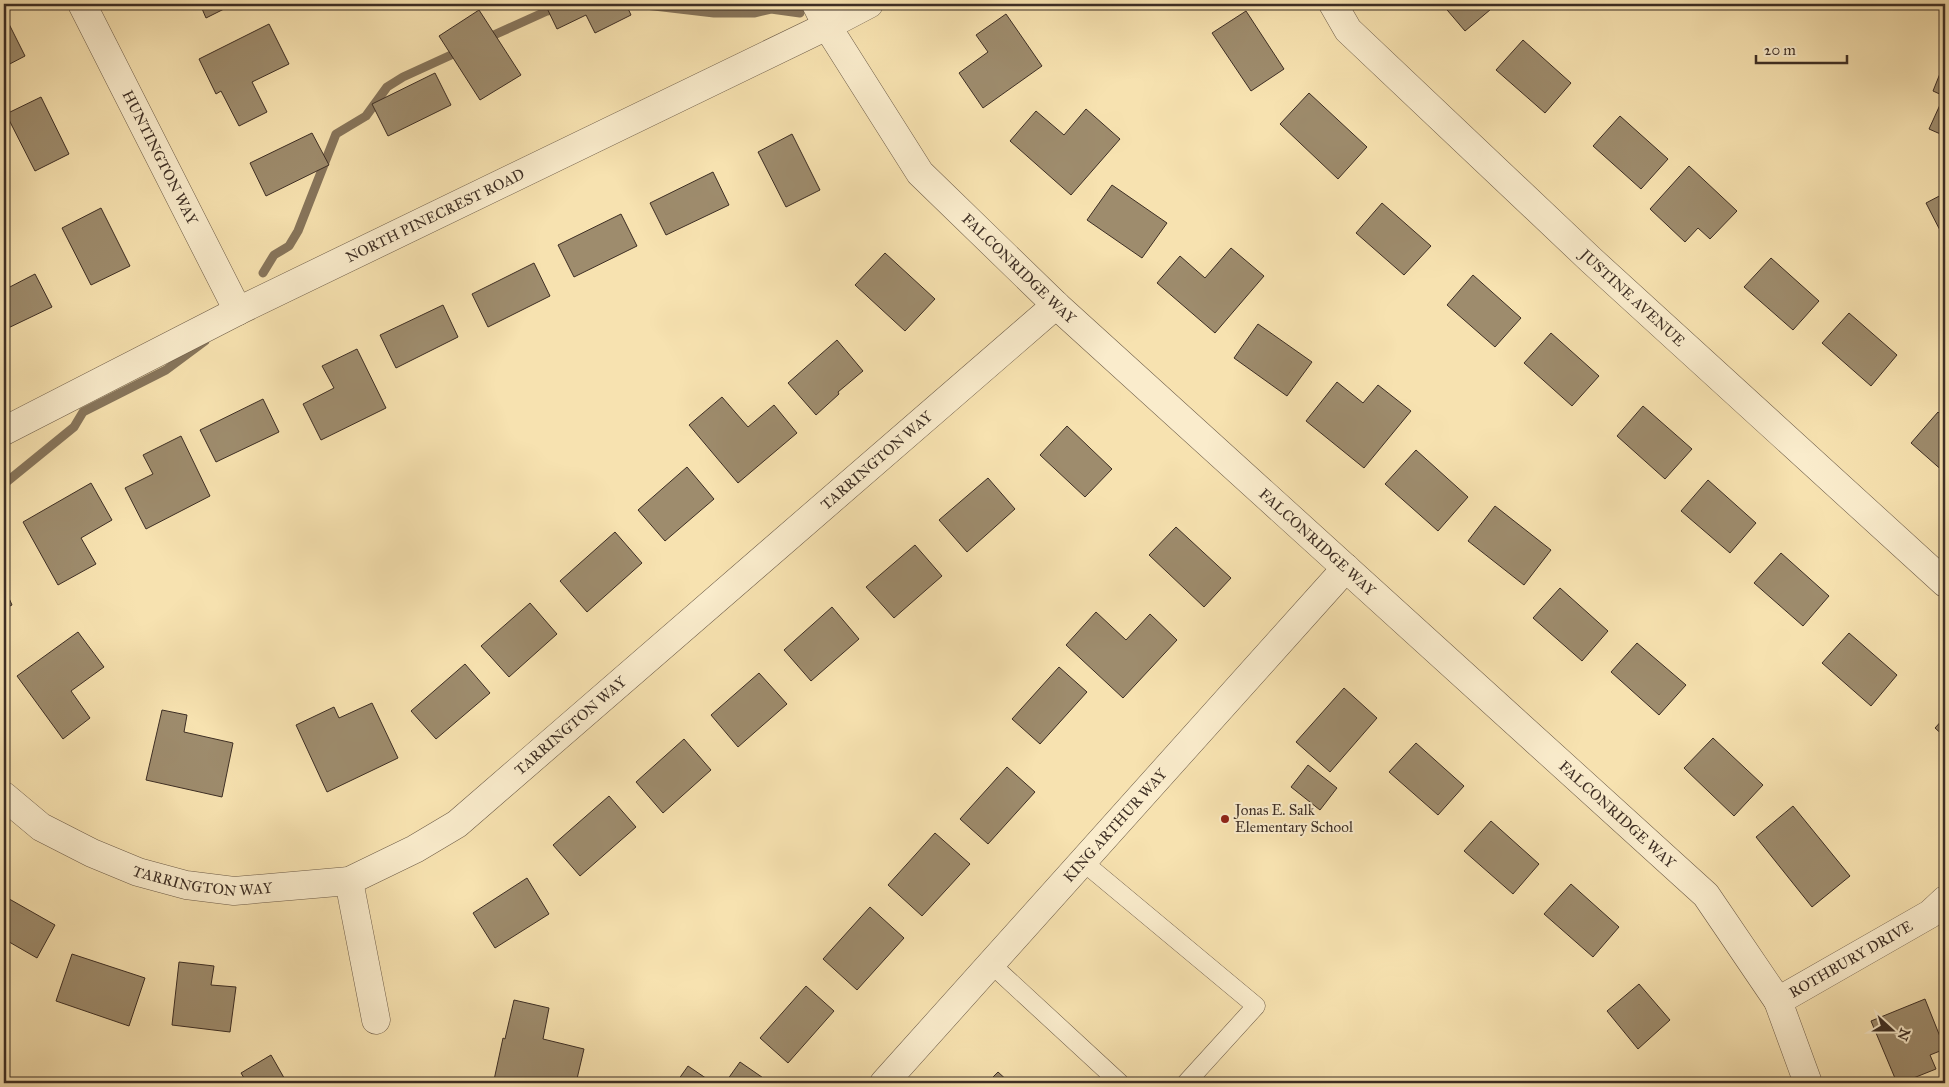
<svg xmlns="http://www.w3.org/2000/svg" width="1949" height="1087" viewBox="0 0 1949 1087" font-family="'IM FELL Great Primer',serif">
<rect width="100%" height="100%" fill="#f7e2b0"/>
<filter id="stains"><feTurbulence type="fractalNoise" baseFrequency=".004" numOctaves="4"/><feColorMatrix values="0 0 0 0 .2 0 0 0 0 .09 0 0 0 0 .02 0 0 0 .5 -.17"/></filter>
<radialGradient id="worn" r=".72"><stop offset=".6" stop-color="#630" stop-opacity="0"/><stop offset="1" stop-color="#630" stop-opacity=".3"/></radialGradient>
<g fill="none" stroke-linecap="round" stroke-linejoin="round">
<g stroke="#87755b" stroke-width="9">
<path d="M637,4L714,13H754L771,9L800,13"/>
<path d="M485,39L547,11L577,4"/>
<path d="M263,273L274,255L289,246L298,231L336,134L366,116L387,87L403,77L462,50"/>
<path d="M4,484L74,427L83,412L166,370L205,341"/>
</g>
</g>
<g fill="#9e8c6d" stroke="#3d2e24">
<path d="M200,4H234L206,18Z"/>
<path d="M545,4H626L631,15L595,33L586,15L557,29Z"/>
<path d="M1442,4H1497L1465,31Z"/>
<path d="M479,10L521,75L480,100L439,36Z"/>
<path d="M1246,11L1284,69L1251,91L1212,33Z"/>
<path d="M4,14L25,56L4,67Z"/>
<path d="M1006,14L1042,66L983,108L959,73L988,52L976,35Z"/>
<path d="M269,24L289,64L252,82L267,112L239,126L221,91L216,94L199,59Z"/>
<path d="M1523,40L1571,83L1545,113L1496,70Z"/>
<path d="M1945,61V136L1929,129L1944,96L1933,91Z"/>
<path d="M435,73L451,105L388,136L372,104Z"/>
<path d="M1309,93L1367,147L1338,179L1280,124Z"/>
<path d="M41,97L69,154L35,171L6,114Z"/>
<path d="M1086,109L1120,139L1071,195L1010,141L1036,111L1064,135Z"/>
<path d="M1620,116L1668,159L1641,189L1593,146Z"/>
<path d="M312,133L329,165L266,196L250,163Z"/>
<path d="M792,134L820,190L786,207L758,152Z"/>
<path d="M1689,166L1737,211L1710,239L1698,228L1685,242L1650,209Z"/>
<path d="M713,172L729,205L666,235L650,203Z"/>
<path d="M1112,185L1167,223L1142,258L1087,220Z"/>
<path d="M1945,193V240L1926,203Z"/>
<path d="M1382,203L1431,246L1404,275L1356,233Z"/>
<path d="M101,208L130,266L91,285L62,228Z"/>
<path d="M621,214L637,246L574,277L558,245Z"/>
<path d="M1231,248L1264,276L1215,333L1157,283L1180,256L1205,278Z"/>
<path d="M885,253L935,299L905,331L855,285Z"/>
<path d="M1771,258L1819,301L1793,330L1744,287Z"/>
<path d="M534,263L550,296L488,327L472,294Z"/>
<path d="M35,274L52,307L4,330V290Z"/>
<path d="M1473,275L1521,318L1495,347L1447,305Z"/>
<path d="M443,305L458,337L396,368L380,335Z"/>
<path d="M1849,313L1897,355L1871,386L1822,343Z"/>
<path d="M1258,324L1312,362L1287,396L1234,358Z"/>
<path d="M1551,333L1599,376L1572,406L1524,363Z"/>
<path d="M837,340L863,371L838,392L839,394L816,415L788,383Z"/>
<path d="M357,349L386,408L321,440L303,404L334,388L322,366Z"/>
<path d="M1337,382L1363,403L1378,385L1411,411L1364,468L1306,421Z"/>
<path d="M722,397L748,427L774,405L797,433L738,483L689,425Z"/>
<path d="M263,399L279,432L216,462L200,430Z"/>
<path d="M1643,406L1692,449L1665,479L1617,436Z"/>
<path d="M1938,412L1945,419V473L1911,443Z"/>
<path d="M1067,426L1112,469L1085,497L1040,455Z"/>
<path d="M181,436L210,496L146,529L125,488L153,474L143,455Z"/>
<path d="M1416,450L1468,497L1438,531L1385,484Z"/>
<path d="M687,467L714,499L665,541L638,510Z"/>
<path d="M988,478L1015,509L967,552L939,520Z"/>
<path d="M1708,480L1756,523L1730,553L1681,511Z"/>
<path d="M91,483L112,520L81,538L96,564L58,585L23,522Z"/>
<path d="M1495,506L1551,550L1524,585L1468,541Z"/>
<path d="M1176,527L1231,578L1204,607L1149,555Z"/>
<path d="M615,532L642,563L587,612L560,581Z"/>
<path d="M915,545L942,576L894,618L866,587Z"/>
<path d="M1781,553L1829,596L1803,626L1754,583Z"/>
<path d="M4,587L12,605L4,609Z"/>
<path d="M1560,588L1608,631L1582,661L1533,618Z"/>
<path d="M530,603L557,634L509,677L481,646Z"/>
<path d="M832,607L859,639L811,681L784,650Z"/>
<path d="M1096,612L1126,640L1150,614L1177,640L1123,698L1066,645Z"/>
<path d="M78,632L104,667L71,691L90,718L63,739L17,676Z"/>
<path d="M1849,633L1897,675L1871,706L1822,663Z"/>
<path d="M1637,643L1686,685L1659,715L1611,672Z"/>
<path d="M465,664L490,693L436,739L411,711Z"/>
<path d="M1059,667L1087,692L1040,744L1012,719Z"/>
<path d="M759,673L787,704L738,747L711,715Z"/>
<path d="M1344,688L1377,718L1330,772L1296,742Z"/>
<path d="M372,703L398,758L327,792L296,725L334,707L339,718Z"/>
<path d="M162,710L187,715L184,732L233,743L222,797L146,780Z"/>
<path d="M1945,717V737L1935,728Z"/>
<path d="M1713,738L1763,785L1734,816L1684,768Z"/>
<path d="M684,739L711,770L663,813L636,782Z"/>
<path d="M1416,743L1464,786L1438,815L1389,772Z"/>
<path d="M1308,765L1337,788L1320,810L1291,787Z"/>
<path d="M1007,767L1035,792L988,844L960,819Z"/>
<path d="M609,796L636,827L580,876L553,845Z"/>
<path d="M1793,806L1850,876L1812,907L1756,837Z"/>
<path d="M1491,821L1539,864L1513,894L1464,851Z"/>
<path d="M935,833L970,864L922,916L888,885Z"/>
<path d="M527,878L549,914L495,948L473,913Z"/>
<path d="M1571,884L1619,927L1593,957L1544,914Z"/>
<path d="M4,896L55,925L37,958L4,939Z"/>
<path d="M870,907L904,938L857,990L823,959Z"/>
<path d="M72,954L145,978L129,1026L56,1001Z"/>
<path d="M179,962L214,966L211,985L236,987L230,1032L172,1025Z"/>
<path d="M1639,984L1670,1020L1638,1049L1607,1011Z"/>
<path d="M806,986L834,1011L788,1063L760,1038Z"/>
<path d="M1925,999L1945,1049L1930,1055L1936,1069L1901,1083H1897L1871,1021Z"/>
<path d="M514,1000L549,1008L543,1039L584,1049L576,1083H510L494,1080L503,1038L505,1039Z"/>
<path d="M271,1055L287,1083H247L241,1073Z"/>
<path d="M740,1062L769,1082L767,1083H725Z"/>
<path d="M688,1066L713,1083H676Z"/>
<path d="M998,1072L1010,1083H987Z"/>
</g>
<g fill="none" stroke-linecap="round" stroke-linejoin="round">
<g stroke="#6c5b47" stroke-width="19">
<g id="service">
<path d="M1082,861L1256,1006L1186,1083"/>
<path d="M991,964L1120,1083"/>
</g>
</g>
<g stroke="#6c5b47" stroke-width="29">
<g id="minor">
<path id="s1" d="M82,4L238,311"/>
<path id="s2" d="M816,4L827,26L920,173L1056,305L1706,895L1778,1001L1808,1083"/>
<path id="s3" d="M1333,4L1348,30L1591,260L1945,583"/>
<path id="s4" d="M4,796L41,827L92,853L138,872L186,885L234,891L349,881L415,849L457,824L1056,305"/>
<path d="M349,881L376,1020"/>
<path id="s5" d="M1778,1001L1930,914L1945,900"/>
<path id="s6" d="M884,1083L1346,568"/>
</g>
</g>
<g stroke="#6c5b47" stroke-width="29">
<g id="tertiary">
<path id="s7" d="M4,431L238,311L827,26L869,4"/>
</g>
</g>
<use href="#service" stroke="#faeccc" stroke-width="18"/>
<use href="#minor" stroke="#faeccc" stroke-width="28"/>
<use href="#tertiary" stroke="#faeccc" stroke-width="28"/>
</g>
<circle fill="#8f2418" stroke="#faeccc" stroke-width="2" cx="1225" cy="819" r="5"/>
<g text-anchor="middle" stroke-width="4" stroke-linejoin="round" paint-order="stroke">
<g font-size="15" fill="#3d2e24" stroke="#faeccc">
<text dy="5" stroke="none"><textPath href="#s1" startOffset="172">HUNTINGTON WAY</textPath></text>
<text dy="5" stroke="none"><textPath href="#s7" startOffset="482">NORTH PINECREST ROAD</textPath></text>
<text dy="5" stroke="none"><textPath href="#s2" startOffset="336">FALCONRIDGE WAY</textPath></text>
<text dy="5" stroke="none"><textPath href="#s3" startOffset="421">JUSTINE AVENUE</textPath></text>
<text dy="5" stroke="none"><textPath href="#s4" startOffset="1046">TARRINGTON WAY</textPath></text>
<text dy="5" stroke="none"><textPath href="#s2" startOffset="741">FALCONRIDGE WAY</textPath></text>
<text dy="5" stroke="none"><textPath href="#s4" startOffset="641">TARRINGTON WAY</textPath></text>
<text dy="5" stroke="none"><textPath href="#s2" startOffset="1146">FALCONRIDGE WAY</textPath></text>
<text dy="5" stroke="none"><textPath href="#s6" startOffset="346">KING ARTHUR WAY</textPath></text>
<text dy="5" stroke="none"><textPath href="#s4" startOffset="221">TARRINGTON WAY</textPath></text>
<text dy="5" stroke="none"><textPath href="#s5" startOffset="84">ROTHBURY DRIVE</textPath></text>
</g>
<g font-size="15" fill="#3d2e24" stroke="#faeccc" text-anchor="start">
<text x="1235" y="815">Jonas E. Salk<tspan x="1235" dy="17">Elementary School</tspan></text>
</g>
</g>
<rect width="1949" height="1087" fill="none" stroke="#f7e2b0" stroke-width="20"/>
<rect x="5" y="5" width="1939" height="1077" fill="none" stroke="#3d2e24" stroke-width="2.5"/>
<rect x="10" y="10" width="1929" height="1067" fill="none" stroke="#3d2e24"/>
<g transform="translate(1892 1030) rotate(111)" stroke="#faeccc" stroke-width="4" paint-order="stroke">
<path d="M0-4L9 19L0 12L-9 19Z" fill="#3d2e24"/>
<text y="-8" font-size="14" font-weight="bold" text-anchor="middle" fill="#3d2e24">N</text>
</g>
<path d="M1756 55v8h91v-8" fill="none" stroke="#3d2e24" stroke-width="2.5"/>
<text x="1764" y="55" font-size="15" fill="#3d2e24" stroke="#faeccc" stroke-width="4" paint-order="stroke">20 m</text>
<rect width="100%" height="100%" filter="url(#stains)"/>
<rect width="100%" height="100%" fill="url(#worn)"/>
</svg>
